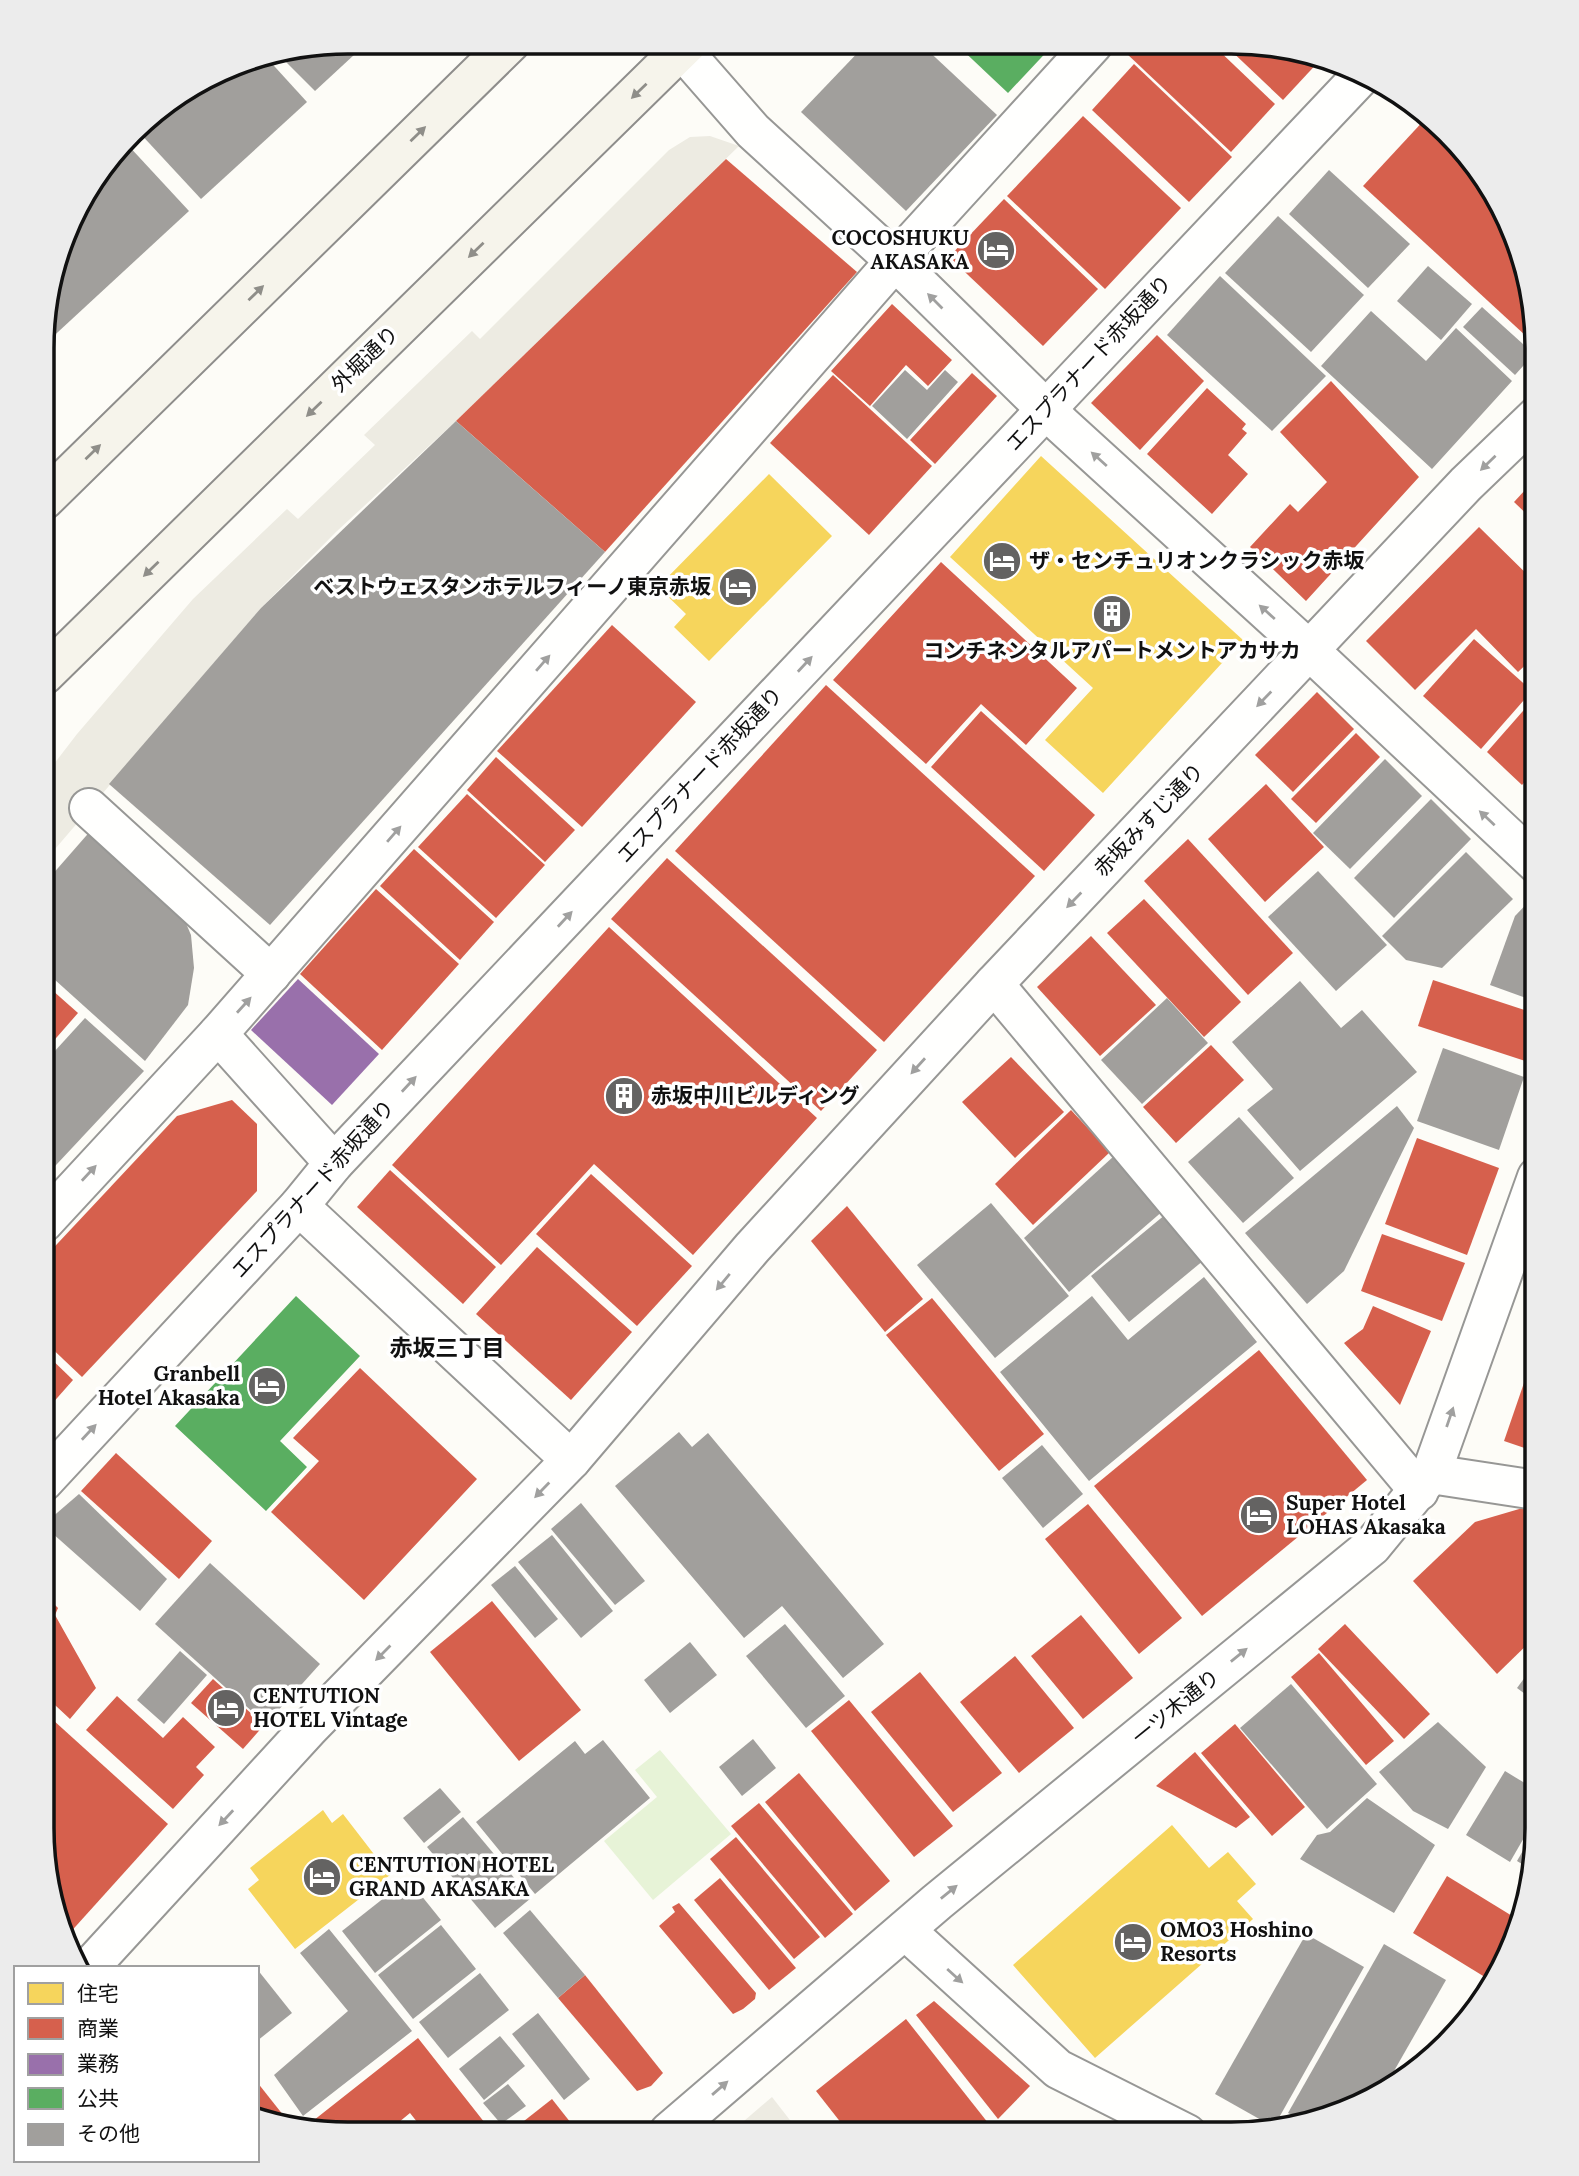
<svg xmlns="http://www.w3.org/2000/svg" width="1579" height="2176" viewBox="0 0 1579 2176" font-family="Lora,'Noto Sans JP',serif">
<rect width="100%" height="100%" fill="#fdfcf7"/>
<path fill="#e7f3d7" d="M660,1750L731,1834L653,1900L604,1841L657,1797L635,1770Z"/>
<g fill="#edebe2">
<path d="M710,136L739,146L456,421L336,532L261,608L44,862V777L77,734L193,599L287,509L298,519L375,445L364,435L472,331L480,339L669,150L690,137Z"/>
<path d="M772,2097L800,2133H730Z"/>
</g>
<g fill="#f6d55c">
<path d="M1041,456L1243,640L1103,793L1045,740L1093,688L950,557Z"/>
<path d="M769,474L832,536L709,661L674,627L686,614L658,587Z"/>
<path d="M323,1810L332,1823L343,1814L390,1875L295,1949L248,1889L259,1880L250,1868Z"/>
<path d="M1172,1825L1209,1868L1228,1852L1256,1884L1237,1901L1253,1919L1095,2058L1013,1965Z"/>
</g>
<g fill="#d6604d">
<path d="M1134,44L1213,45L1275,104L1231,152L1126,53Z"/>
<path d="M1225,45H1271L1322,58L1283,100Z"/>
<path d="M1134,64L1232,157L1189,202L1092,110Z"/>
<path d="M1083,116L1181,208L1105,289L1007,196Z"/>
<path d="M1427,117L1505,212L1537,346L1363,186Z"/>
<path d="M726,159L857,272L605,552L456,421Z"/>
<path d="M1004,199L1098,289L1043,346L949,257Z"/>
<path d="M892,304L952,360L928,386L906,365L870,406L831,371Z"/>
<path d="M1157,335L1204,381L1140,450L1091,403Z"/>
<path d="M972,373L997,396L935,464L910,440Z"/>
<path d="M833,375L932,466L869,535L770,443Z"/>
<path d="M1331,381L1419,477L1306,601L1250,547L1290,504L1298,512L1327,482L1280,432Z"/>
<path d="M1207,388L1246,424L1242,429L1247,433L1228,455L1248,474L1212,514L1147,454Z"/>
<path d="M1537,477V524L1514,502Z"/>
<path d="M1479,527L1537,584V654L1518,672L1476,629L1415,690L1366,641Z"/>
<path d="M941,562L1077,688L1026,745L981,704L926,764L833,680Z"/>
<path d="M612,625L696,702L582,827L497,751Z"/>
<path d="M1474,639L1532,691L1481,749L1423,696Z"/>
<path d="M826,685L1035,876L884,1042L675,851Z"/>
<path d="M1317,692L1354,729L1293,792L1255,755Z"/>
<path d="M1537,695V768L1522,785L1487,752Z"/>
<path d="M981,711L1095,815L1044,871L931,767Z"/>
<path d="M1356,733L1380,757L1316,823L1291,799Z"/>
<path d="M496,757L575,830L545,862L467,790Z"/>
<path d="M1537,779V801L1526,791Z"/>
<path d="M1266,784L1324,847L1265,902L1208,839Z"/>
<path d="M467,794L545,865L496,918L418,847Z"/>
<path d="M1188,839L1293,953L1248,995L1144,881Z"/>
<path d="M414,849L494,922L460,960L380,886Z"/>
<path d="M667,858L877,1050L821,1111L611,919Z"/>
<path d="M376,889L459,964L382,1050L300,974Z"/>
<path d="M1144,899L1241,1002L1204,1037L1107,933Z"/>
<path d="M609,927L817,1118L693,1255L594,1164L501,1265L392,1165Z"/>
<path d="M1091,936L1156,1005L1100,1056L1037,987Z"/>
<path d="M1433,980L1537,1014V1045L1531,1063L1418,1026Z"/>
<path d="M43,982L78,1013L43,1053Z"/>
<path d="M1211,1045L1244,1080L1176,1143L1143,1107Z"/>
<path d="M1011,1057L1064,1112L1015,1158L962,1102Z"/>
<path d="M232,1100L257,1124V1191L82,1377L43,1340V1259L177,1116Z"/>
<path d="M1071,1110L1110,1152L1033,1225L995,1184Z"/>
<path d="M1417,1138L1499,1168L1467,1255L1385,1224Z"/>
<path d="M390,1170L496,1267L463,1304L357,1207Z"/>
<path d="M591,1174L692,1266L637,1326L536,1234Z"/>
<path d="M847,1206L923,1299L885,1332L811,1241Z"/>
<path d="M1382,1234L1465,1263L1442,1321L1361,1291Z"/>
<path d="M537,1247L632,1332L571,1400L476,1314Z"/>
<path d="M932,1298L1044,1434L999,1471L886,1335Z"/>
<path d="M1373,1306L1431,1331L1400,1405L1344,1343L1363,1329Z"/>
<path d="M1536,1338H1537V1371L1526,1367Z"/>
<path d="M1259,1350L1367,1480L1202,1616L1094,1486Z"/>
<path d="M43,1351L73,1380L43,1414Z"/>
<path d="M360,1368L477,1479L364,1600L271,1512L319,1461L293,1438Z"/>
<path d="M1527,1374L1537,1377L1536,1452L1504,1441Z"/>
<path d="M116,1453L212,1541L179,1579L81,1491Z"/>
<path d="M1088,1504L1182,1618L1139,1654L1045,1539Z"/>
<path d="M1536,1504V1636L1497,1674L1413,1581L1475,1522Z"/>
<path d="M42,1592L58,1608L55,1615L96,1688L70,1719L42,1693Z"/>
<path d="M492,1601L581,1710L519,1761L430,1652Z"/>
<path d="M1081,1615L1133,1678L1083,1719L1031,1656Z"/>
<path d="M1345,1624L1430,1714L1404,1739L1318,1649Z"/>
<path d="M1319,1653L1394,1741L1366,1765L1291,1677Z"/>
<path d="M1015,1656L1074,1728L1019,1773L960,1702Z"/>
<path d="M920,1672L1002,1773L953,1812L871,1712Z"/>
<path d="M213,1679L264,1725L243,1749L191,1703Z"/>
<path d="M117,1696L163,1738L183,1717L215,1747L196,1767L204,1775L173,1809L86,1730Z"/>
<path d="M849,1700L953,1826L914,1857L811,1731Z"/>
<path d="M42,1710L168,1824L67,1936L42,1828Z"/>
<path d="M1235,1724L1305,1807L1272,1836L1201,1753Z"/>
<path d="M1195,1752L1250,1817L1236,1828L1156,1786Z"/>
<path d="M799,1773L890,1881L855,1911L765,1802Z"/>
<path d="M759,1803L853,1914L825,1938L731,1826Z"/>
<path d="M736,1837L820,1937L794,1959L710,1859Z"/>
<path d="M1447,1876L1522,1922L1493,1982L1413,1933Z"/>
<path d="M720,1878L796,1968L769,1990L694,1900Z"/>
<path d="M679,1903L756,1993L755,1999L743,2009L733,2014L659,1926L675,1912L672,1907Z"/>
<path d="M585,1975L663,2073L651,2086L637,2091L558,1998Z"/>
<path d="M934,2001L1030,2086L998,2119L916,2015Z"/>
<path d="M906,2019L996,2133H849L816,2091Z"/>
<path d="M418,2038L492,2132H425L410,2113L387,2132L314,2131L309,2124Z"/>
<path d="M257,2082L291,2125L257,2112Z"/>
<path d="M552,2099L578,2132H510Z"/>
<path d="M409,2121L417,2132H395Z"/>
</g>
<path fill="#9970ab" d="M298,979L379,1054L332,1105L251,1030Z"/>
<g fill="#5aae61">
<path d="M956,44H1054L1008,93Z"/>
<path d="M296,1296L360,1356L280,1441L307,1467L266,1511L175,1426Z"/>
</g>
<g fill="#a19f9c">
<path d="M348,42H368L315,91L278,54Z"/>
<path d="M866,44H921L997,115L906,211L801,112Z"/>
<path d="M265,56L307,102L201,199L137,130L147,118L249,58Z"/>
<path d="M126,143L189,211L45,344V308L83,196Z"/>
<path d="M1329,170L1410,244L1368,288L1289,214Z"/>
<path d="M1278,216L1364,295L1311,352L1225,273Z"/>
<path d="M1428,266L1472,304L1441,340L1397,301Z"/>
<path d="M1220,276L1326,376L1272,431L1167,335Z"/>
<path d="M1482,307L1534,354L1515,375L1463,327Z"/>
<path d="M1371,311L1426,361L1456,328L1512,381L1432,469L1321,366Z"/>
<path d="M905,370L927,390L945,370L958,382L907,439L872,406Z"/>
<path d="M456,421L605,552L270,925L109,784L261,608Z"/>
<path d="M1385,759L1422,796L1350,869L1313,833Z"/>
<path d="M1431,799L1471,839L1394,918L1354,878Z"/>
<path d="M93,828L182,914L191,935L194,968L188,1005L145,1061L44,970V884Z"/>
<path d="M1466,852L1513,899L1442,968L1406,960L1382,936Z"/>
<path d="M1318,871L1387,945L1336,991L1268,917Z"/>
<path d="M1533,897L1537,902V1002L1490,985L1515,916Z"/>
<path d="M1300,981L1341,1028L1362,1010L1417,1072L1300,1171L1247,1110L1273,1089L1232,1042Z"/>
<path d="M1167,998L1208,1043L1142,1104L1101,1060Z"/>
<path d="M85,1018L144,1071L43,1179V1064Z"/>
<path d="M1443,1048L1524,1077L1499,1150L1417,1121Z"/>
<path d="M1397,1106L1414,1128L1344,1271L1307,1304L1245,1233Z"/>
<path d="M1239,1117L1294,1178L1243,1223L1188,1162Z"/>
<path d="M1114,1156L1164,1210L1069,1292L1024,1238Z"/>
<path d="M991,1203L1069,1296L995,1358L917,1265Z"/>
<path d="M1166,1214L1204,1260L1129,1322L1091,1276Z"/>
<path d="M1204,1277L1257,1342L1089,1481L1000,1372L1092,1296L1128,1340Z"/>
<path d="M679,1432L692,1447L708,1433L884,1644L843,1678L782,1606L744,1638L615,1486Z"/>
<path d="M1042,1445L1083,1494L1043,1528L1002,1478Z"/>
<path d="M79,1494L167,1579L140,1611L43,1525Z"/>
<path d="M581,1503L645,1581L615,1605L551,1529Z"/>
<path d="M552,1535L613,1611L581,1638L518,1562Z"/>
<path d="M210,1563L320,1664L266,1724L155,1624Z"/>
<path d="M515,1566L558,1619L535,1638L491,1585Z"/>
<path d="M785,1624L845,1696L806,1728L746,1656Z"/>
<path d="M690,1642L717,1675L670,1713L644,1680Z"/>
<path d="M180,1651L207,1675L164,1724L137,1700Z"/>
<path d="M1536,1662V1702L1517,1688Z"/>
<path d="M1291,1684L1377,1784L1327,1829L1240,1728Z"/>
<path d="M1438,1722L1486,1767L1448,1829L1413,1811L1379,1772Z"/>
<path d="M753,1739L776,1768L742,1796L719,1767Z"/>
<path d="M603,1740L650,1798L535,1894L476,1822L575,1741L585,1754Z"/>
<path d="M1505,1771L1536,1790V1817L1510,1862L1466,1835Z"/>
<path d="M440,1788L461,1812L424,1843L403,1818Z"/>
<path d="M1367,1798L1435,1845L1394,1913L1300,1859L1317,1835L1330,1832Z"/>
<path d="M463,1817L531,1898L495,1928L427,1847Z"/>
<path d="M1536,1828V1848L1532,1870L1517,1861Z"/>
<path d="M408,1879L441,1920L375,1973L342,1931Z"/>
<path d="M530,1910L585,1975L558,1998L503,1933Z"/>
<path d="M441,1925L476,1969L413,2019L378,1975Z"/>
<path d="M329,1929L412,2031L303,2116L274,2075L348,2011L300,1953Z"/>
<path d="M1306,1934L1364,1967L1276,2123L1270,2125L1215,2094Z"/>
<path d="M1384,1944L1446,1980L1382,2092L1367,2102L1298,2118L1288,2113Z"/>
<path d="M257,1969L292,2013L257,2041Z"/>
<path d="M480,1973L509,2010L448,2058L419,2022Z"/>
<path d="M538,2013L590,2079L564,2100L512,2034Z"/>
<path d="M500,2036L525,2066L484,2100L459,2069Z"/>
<path d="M508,2084L526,2106L501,2124L483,2103Z"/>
<path d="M1112,2124L1130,2134H1107Z"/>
</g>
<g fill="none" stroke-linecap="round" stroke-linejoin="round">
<g stroke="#979795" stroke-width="42">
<g id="street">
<path d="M676,43L753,131L895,261L1062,425L1310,651L1537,864"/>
<path d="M89,808L271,974"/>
<path d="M994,984L1419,1491"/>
<path d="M218,1034L334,1163"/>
<path d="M299,1206L571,1460"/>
<path d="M43,1223L218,1034L895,261L1093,44"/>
<path d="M1431,1474L1536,1490"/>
<path d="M43,1482L299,1206L334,1163L1363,74"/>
<path d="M905,1930L1058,2069L1187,2134"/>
<path d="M89,1968L310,1727L571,1460L752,1248L994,984L1466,484L1537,416"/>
<path d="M669,2132L937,1902L1372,1546L1431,1474L1537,1177"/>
</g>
</g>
<g stroke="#8e8d8b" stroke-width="42">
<g id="secondary">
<path d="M44,500L511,42"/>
<path d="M44,675L688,43"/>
</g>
</g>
<use href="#street" stroke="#fffffe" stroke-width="38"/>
<use href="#secondary" stroke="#f6f4eb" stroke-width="38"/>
</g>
<defs><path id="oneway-solid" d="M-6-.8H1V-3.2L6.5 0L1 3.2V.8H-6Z" transform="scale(1.75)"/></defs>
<g fill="#8f8e89">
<use href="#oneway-solid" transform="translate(639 91) rotate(136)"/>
<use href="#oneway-solid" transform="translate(418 134) rotate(-44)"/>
<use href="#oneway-solid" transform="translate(476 250) rotate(136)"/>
<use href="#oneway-solid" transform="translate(256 293) rotate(-44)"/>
<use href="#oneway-solid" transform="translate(314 409) rotate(136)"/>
<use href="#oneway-solid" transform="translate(93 452) rotate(-44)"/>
<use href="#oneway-solid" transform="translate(151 569) rotate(136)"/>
</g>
<g fill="#a0a09f">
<use href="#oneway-solid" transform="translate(935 301) rotate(-135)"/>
<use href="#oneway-solid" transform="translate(1099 459) rotate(-138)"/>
<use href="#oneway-solid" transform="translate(1488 463) rotate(136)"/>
<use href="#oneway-solid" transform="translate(1267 612) rotate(-138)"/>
<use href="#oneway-solid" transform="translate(543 663) rotate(-49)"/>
<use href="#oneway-solid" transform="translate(805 664) rotate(-47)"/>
<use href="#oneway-solid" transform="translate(1264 699) rotate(134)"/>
<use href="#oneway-solid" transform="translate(1487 818) rotate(-137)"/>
<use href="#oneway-solid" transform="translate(394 834) rotate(-49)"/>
<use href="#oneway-solid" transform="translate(1074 900) rotate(134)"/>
<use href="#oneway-solid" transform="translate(565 919) rotate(-47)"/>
<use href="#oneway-solid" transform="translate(244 1005) rotate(-48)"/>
<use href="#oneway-solid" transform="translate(918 1066) rotate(132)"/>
<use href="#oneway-solid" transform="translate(409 1084) rotate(-47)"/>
<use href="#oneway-solid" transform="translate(89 1173) rotate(-47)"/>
<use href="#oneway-solid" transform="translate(723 1282) rotate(130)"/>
<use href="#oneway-solid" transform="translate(1450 1417) rotate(-71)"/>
<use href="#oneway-solid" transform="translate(89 1432) rotate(-47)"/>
<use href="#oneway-solid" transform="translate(542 1490) rotate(134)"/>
<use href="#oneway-solid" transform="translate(383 1653) rotate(135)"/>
<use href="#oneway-solid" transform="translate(1239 1655) rotate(-39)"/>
<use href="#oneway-solid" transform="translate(226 1818) rotate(133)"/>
<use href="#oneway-solid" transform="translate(949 1892) rotate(-39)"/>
<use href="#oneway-solid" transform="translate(955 1976) rotate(42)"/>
<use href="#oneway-solid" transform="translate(720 2088) rotate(-41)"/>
</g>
<defs>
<g id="hotel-disc" transform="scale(2.0125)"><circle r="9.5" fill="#646362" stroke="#fff"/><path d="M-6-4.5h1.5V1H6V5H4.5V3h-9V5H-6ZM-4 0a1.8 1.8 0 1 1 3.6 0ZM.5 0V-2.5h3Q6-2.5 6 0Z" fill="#fff"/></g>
<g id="building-disc" transform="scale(2.0125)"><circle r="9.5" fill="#646362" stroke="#fff"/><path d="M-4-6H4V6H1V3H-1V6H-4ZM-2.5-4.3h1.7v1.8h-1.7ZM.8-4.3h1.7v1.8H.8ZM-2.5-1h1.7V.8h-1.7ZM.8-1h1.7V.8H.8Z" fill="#fff"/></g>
</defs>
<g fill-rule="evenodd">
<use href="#hotel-disc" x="996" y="250"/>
<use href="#hotel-disc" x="1002" y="561"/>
<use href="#hotel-disc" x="738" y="587"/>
<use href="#building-disc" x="1112" y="614"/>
<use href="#building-disc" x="624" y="1096"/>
<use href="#hotel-disc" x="267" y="1386"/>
<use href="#hotel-disc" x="1259" y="1515"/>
<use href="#hotel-disc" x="226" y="1708"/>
<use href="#hotel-disc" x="322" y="1877"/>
<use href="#hotel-disc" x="1133" y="1942"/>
</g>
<g text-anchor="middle" stroke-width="7" stroke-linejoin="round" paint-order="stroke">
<g font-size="21" font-weight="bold" fill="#111" stroke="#fff" text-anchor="start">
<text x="969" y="245" text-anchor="end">COCOSHUKU<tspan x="969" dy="24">AKASAKA</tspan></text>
<text x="1029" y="568">ザ・センチュリオンクラシック赤坂</text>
<text x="711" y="594" text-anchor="end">ベストウェスタンホテルフィーノ東京赤坂</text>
<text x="1112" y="658" text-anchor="middle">コンチネンタルアパートメントアカサカ</text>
<text x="651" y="1103">赤坂中川ビルディング</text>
<text x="240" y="1381" text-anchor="end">Granbell<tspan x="240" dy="24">Hotel Akasaka</tspan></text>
<text x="1286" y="1510">Super Hotel<tspan x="1286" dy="24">LOHAS Akasaka</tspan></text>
<text x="253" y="1703">CENTUTION<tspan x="253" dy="24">HOTEL Vintage</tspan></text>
<text x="349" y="1872">CENTUTION HOTEL<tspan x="349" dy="24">GRAND AKASAKA</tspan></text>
<text x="1160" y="1937">OMO3 Hoshino<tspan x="1160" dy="24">Resorts</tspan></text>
</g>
<g font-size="21" fill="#111" stroke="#fff">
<text transform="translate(365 359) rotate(-44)" y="7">外堀通り</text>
<text transform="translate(1089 363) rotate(-47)" y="7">エスプラナード赤坂通り</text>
<text transform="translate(700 775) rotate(-47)" y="7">エスプラナード赤坂通り</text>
<text transform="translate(1149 820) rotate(-46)" y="7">赤坂みすじ通り</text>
<text transform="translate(313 1189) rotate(-48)" y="7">エスプラナード赤坂通り</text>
<text transform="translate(1176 1707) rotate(-39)" y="7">一ツ木通り</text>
</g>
<g font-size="23" font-weight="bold" fill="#111" stroke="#fff">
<text x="447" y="1356">赤坂三丁目</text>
</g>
</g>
<path d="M0 0H1579V2176H0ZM348 54H1231A294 294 0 0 1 1525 348V1828A294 294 0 0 1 1231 2122H348A294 294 0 0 1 54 1828V348A294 294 0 0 1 348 54Z" fill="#ececec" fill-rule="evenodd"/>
<path fill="none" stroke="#111" stroke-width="3.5" d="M348 54H1231A294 294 0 0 1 1525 348V1828A294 294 0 0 1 1231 2122H348A294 294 0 0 1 54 1828V348A294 294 0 0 1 348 54Z"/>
<rect x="14" y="1966" width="245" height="196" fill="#ffffff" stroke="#a0a0a0" stroke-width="2"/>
<rect x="28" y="1983" width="35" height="21" fill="#f6d55c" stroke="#a0a0a0" stroke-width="2"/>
<text x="77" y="2001" font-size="21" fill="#111111">住宅</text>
<rect x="28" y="2018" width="35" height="21" fill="#d6604d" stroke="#a0a0a0" stroke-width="2"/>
<text x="77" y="2036" font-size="21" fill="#111111">商業</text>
<rect x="28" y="2054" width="35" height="21" fill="#9970ab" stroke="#a0a0a0" stroke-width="2"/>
<text x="77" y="2071" font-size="21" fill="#111111">業務</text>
<rect x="28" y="2088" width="35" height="21" fill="#5aae61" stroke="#a0a0a0" stroke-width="2"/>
<text x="77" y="2106" font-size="21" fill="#111111">公共</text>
<rect x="28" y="2124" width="35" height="21" fill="#a19f9c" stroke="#a0a0a0" stroke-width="2"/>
<text x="77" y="2141" font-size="21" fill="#111111">その他</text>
</svg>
